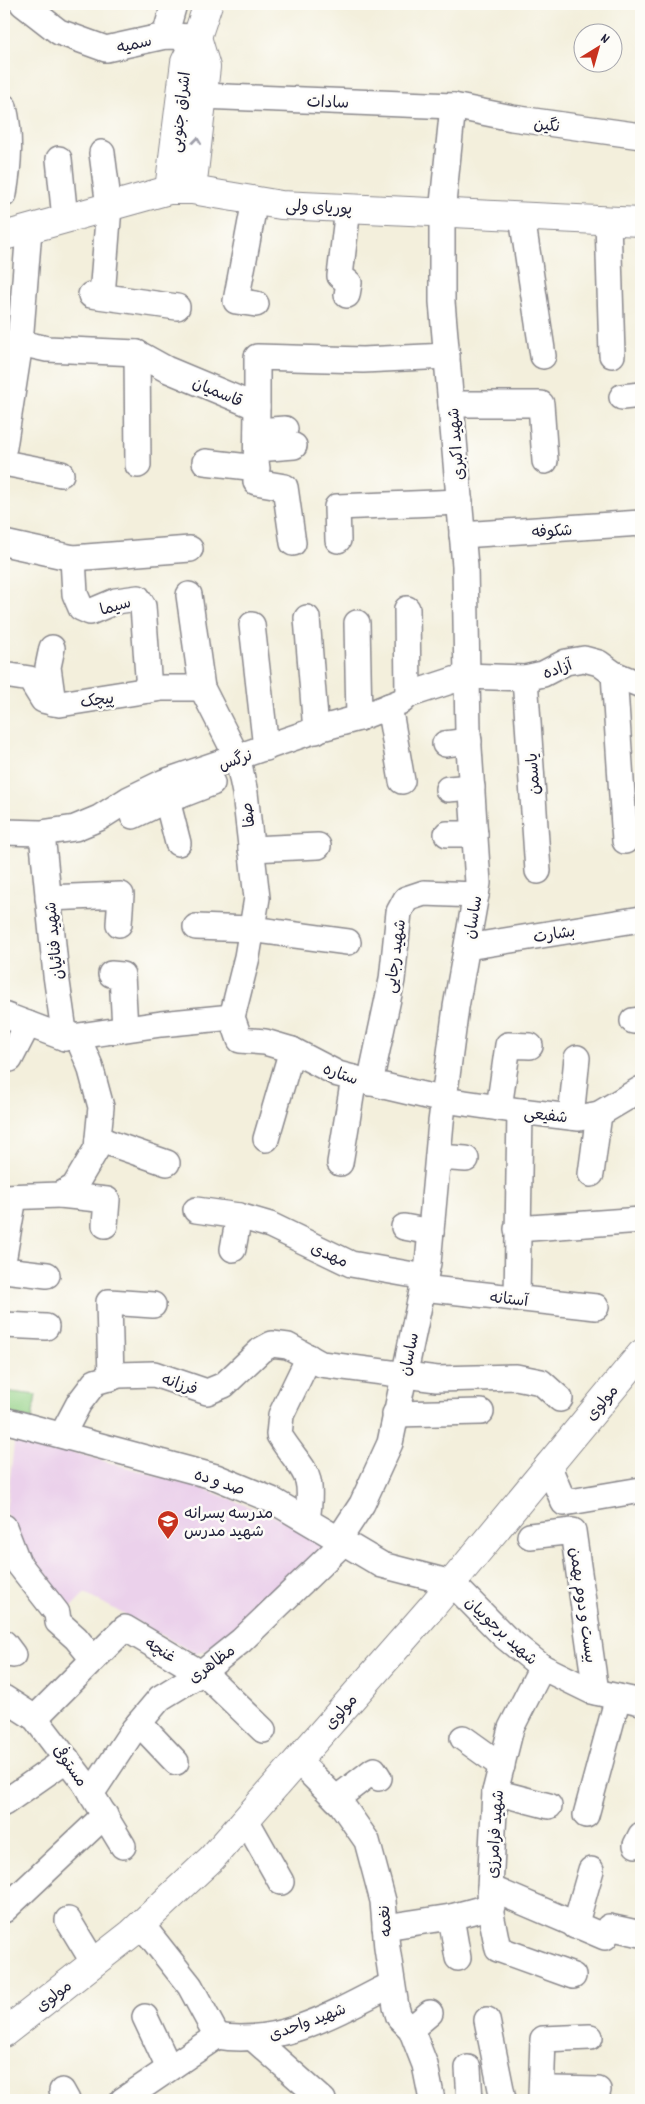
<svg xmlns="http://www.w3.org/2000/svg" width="645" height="2104" viewBox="0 0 645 2104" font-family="Dekko,'Playpen Sans Arabic',sans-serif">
<rect width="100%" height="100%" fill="#fdfcf7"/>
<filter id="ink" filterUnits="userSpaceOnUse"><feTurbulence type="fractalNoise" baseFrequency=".02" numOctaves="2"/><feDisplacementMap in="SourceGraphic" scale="10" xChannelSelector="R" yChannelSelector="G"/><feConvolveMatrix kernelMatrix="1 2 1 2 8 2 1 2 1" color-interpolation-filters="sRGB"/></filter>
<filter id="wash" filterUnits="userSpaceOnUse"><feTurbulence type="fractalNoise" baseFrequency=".0096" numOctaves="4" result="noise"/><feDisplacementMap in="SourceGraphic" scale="20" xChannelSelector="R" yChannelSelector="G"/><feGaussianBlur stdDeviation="1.12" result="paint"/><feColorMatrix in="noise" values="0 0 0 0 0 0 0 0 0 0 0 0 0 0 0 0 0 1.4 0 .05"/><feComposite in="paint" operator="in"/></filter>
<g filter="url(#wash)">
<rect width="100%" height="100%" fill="#f3efdc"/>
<path fill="#ebd1eb" d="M15,1436L207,1490L313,1532L323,1549L225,1642L196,1654L85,1593L66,1612L26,1561L6,1512Z"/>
<path fill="#93d186" stroke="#5a7a60" d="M4,1391L36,1395L32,1419L4,1414Z"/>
</g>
<g filter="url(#ink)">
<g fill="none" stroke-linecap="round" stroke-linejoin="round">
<g stroke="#8a888c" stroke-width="28">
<g id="minor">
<path d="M23,4L59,32L106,49L165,36L197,37"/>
<path d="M165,36L174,4"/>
<path d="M202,96L453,106L512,118L641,136"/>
<path d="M4,107C11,136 9,164 4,194"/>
<path d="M102,153L109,207L102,296"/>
<path d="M59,159L65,219"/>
<path d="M255,200L236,301L256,304"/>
<path d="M522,217L543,356"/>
<path d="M608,221L612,355"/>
<path d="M91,295L177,307"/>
<path d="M347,295L349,283L340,276L348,208"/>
<path d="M4,343H20L47,349L137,353L166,369L257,407V357L363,360L447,356"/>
<path d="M137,353L138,465"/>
<path d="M622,397L641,395"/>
<path d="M451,404H541L545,461"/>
<path d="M257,407L256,482L285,487L293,543"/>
<path d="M257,431L285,429"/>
<path d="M4,447L20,343L29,230"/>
<path d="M257,449L294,446"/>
<path d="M205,462L257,468"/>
<path d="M4,463L61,474"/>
<path d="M462,535L641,523"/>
<path d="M338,540L337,507L460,502"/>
<path d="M4,543L73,558L190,549"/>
<path d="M73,558L75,594L81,608L90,612L116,601L138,598L143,606L149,690"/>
<path d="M189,595L202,688L238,759L245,793L257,898L247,957L232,1017L240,1040L265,1042L292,1050L338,1074L384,1086L444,1100L520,1111L579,1118L599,1114L641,1089"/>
<path d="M407,609L408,695"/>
<path d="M307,618L316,731"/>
<path d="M357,623L359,718"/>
<path d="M252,625L266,748"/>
<path d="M52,648L48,667L53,703"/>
<path d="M614,674L625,841"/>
<path d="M4,675L30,679L43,700L60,704L162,688H202"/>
<path d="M525,678L538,871"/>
<path d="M389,706L402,781"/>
<path d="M445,744L469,741"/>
<path d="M448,789L472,787"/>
<path d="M167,800L178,843"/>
<path d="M133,816L158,804L212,783"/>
<path d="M4,832L41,833L75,828L99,818L129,799L164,782L322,728L359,718L402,701L408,695L466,676L525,678L543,674L566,662L584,659L599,663L614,674L641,685"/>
<path d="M447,834H475"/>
<path d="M43,844L56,975L65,1038"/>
<path d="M251,849L318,846"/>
<path d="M48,898L121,895L119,924"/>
<path d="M196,927L251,929L348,942"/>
<path d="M467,947L641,919"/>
<path d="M111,974L122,975L125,1028"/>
<path d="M4,1015L65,1038L161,1024L232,1017"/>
<path d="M633,1021L641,1020"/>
<path d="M10,1059L28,1024"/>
<path d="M370,1083L392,980L399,912L406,899L424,893L476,895"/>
<path d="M499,1108L508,1045L530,1046"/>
<path d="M571,1117L577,1058"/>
<path d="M98,1139L167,1163"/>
<path d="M266,1139L292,1050"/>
<path d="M438,1157L466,1159"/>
<path d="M340,1163L354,1078"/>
<path d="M591,1174L599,1114"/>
<path d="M60,1195L107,1200L105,1225"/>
<path d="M4,1197L60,1195L74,1187L97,1148L101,1107L90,1066L78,1038"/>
<path d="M196,1210L239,1216L270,1225L351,1264L425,1277"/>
<path d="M404,1227L431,1232"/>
<path d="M517,1229L641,1220"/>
<path d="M233,1249L239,1216"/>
<path d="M4,1256L14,1197"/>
<path d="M4,1270L47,1275"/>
<path d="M422,1288L596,1307"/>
<path d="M517,1299L520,1111"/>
<path d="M4,1325L46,1327"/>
<path d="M111,1378L109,1302L153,1305"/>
<path d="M395,1414L481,1412"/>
<path d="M4,1420L216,1477L272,1500L382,1565L452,1583L505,1637L542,1667L591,1691L641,1702"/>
<path d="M62,1435L79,1403L95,1382L119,1375L154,1374L207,1392L224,1385L261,1350L272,1344L288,1346L321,1364L437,1379L516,1377L541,1382L560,1399"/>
<path d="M548,1465L564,1503L641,1490"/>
<path d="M307,1520C315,1469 303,1473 279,1435L281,1415L309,1357"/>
<path d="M4,1527L18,1563L57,1613L58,1622L76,1638L93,1659"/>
<path d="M530,1536L573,1531L596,1692"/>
<path d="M339,1539L362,1504L390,1443L428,1263L441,1122L456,1007L478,883L468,733L465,566L442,302V213L453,106"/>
<path d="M4,1643L13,1655"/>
<path d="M542,1667L511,1728L495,1792L490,1888L491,1914L498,1949L573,1976"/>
<path d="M4,1698L35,1718L84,1782L123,1846"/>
<path d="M35,1718L125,1628L209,1678L263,1730"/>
<path d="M139,1723L176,1762"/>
<path d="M463,1738L502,1766"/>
<path d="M297,1760L342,1805L367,1841L383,1901L387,1948L396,2007L399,2017L411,2029L425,2065L432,2100"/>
<path d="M495,1792L549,1806"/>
<path d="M91,1794L134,1729L160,1698L201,1673L241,1641L344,1542"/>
<path d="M336,1799L374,1770L379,1778"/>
<path d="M4,1803L67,1759"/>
<path d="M586,1815L618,1697"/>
<path d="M246,1820L281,1882"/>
<path d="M636,1845L641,1835"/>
<path d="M490,1888L605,1937L609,1927L641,1934"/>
<path d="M4,1910L105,1815"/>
<path d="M451,1917L458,1958"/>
<path d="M68,1920L94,1963"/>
<path d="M141,1924L190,1986L217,2036"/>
<path d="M575,1926L591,1870"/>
<path d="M385,1927L451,1917L492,1906"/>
<path d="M145,2017L169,2068"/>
<path d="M487,2020L503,2099"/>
<path d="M411,2029L430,2013"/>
<path d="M217,2036C279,2047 338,2012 392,1984"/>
<path d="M253,2038L323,2100"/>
<path d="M468,2068L470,2100"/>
<path d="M62,2091L67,2100"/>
<path d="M541,2096L543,2039L590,2037"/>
<path d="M549,2096L554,2089L598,2090"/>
<path d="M123,2100L217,2036"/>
</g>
</g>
<g stroke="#8a888c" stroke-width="30">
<g id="major">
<path d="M169,190L185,62L197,37L208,4"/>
<path d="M192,190L206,67L197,37"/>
<path d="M4,236L169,190H192L281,205L641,222"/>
<path d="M4,2033L132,1933L212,1858L431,1608L641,1354"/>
</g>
</g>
<use href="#minor" stroke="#fff" stroke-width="25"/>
<use href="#major" stroke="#fff" stroke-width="28"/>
</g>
<defs><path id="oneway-chevron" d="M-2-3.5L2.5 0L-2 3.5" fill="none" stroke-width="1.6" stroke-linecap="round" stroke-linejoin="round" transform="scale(1.25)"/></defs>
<use stroke="#9c9ca7" href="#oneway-chevron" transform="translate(197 141) rotate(-84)"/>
</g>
<defs>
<g id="school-pin" transform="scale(1.125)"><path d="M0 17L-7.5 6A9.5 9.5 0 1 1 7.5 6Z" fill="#c8321e" stroke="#fdfcf7"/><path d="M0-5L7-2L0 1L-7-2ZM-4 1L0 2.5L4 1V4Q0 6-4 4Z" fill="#fff"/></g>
</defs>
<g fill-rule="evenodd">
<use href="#school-pin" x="168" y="1521"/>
</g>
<g text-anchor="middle" stroke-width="5" stroke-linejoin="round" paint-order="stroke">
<g font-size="16" fill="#22223b" stroke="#fdfcf7">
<text transform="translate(134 43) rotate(-13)" y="6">سمیه</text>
<text transform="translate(328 101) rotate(2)" y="6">سادات</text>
<text transform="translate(179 112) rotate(-83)" y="6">اشراق جنوبی</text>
<text transform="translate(547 124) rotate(8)" y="6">نگین</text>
<text transform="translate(319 206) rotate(3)" y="6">پوریای ولی</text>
<text transform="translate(218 391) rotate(23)" y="6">قاسمیان</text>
<text transform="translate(455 444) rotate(-95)" y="6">شهید اکبری</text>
<text transform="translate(552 530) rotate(-3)" y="6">شکوفه</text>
<text transform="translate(115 605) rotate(-16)" y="6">سیما</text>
<text transform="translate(557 668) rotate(-20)" y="6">آزاده</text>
<text transform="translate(97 699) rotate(-8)" y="6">پیچک</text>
<text transform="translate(235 759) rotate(-19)" y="6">نرگس</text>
<text transform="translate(532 774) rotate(-94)" y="6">یاسمن</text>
<text transform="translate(247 815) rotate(-97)" y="6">صفا</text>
<text transform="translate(472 917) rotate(-80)" y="6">ساسان</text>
<text transform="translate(554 933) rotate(-9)" y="6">بشارت</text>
<text transform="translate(53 941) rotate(-96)" y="6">شهید فنائیان</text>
<text transform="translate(394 956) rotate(-82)" y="6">شهید رجایی</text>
<text transform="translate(341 1073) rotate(20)" y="6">ستاره</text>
<text transform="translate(546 1114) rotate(7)" y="6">شفیعی</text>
<text transform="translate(330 1254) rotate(24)" y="6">مهدی</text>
<text transform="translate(509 1298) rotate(6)" y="6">آستانه</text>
<text transform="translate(408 1354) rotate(-78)" y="6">ساسان</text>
<text transform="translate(180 1383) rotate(19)" y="6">فرزانه</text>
<text transform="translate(601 1402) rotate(-50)" y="6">مولوی</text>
<text transform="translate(220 1481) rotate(19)" y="6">صد و ده</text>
<text transform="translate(584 1605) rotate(82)" y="6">بیست و دوم بهمن</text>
<text transform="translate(502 1630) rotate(43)" y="6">شهید برجوییان</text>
<text transform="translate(161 1649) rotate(31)" y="6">غنچه</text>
<text transform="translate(211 1663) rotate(-36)" y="6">مظاهری</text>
<text transform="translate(340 1711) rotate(-49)" y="6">مولوی</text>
<text transform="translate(71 1765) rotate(55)" y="6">مستوفی</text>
<text transform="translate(494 1834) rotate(-86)" y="6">شهید فرامرزی</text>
<text transform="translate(384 1921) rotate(-95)" y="6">نغمه</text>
<text transform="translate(53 1995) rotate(-38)" y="6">مولوی</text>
<text transform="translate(307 2021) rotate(-20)" y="6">شهید واحدی</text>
</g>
<g font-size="16" fill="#22223b" stroke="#fdfcf7" text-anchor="start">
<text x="184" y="1518">مدرسه پسرانه<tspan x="184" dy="18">شهید مدرس</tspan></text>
</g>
</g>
<rect width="645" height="2104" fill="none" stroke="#fdfcf7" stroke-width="20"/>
<g transform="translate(598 48) rotate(37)"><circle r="24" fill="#fdfcf7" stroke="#a5a5ac"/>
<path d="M0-4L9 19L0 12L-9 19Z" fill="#c8321e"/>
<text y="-8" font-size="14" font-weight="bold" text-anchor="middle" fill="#22223b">N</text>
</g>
</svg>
